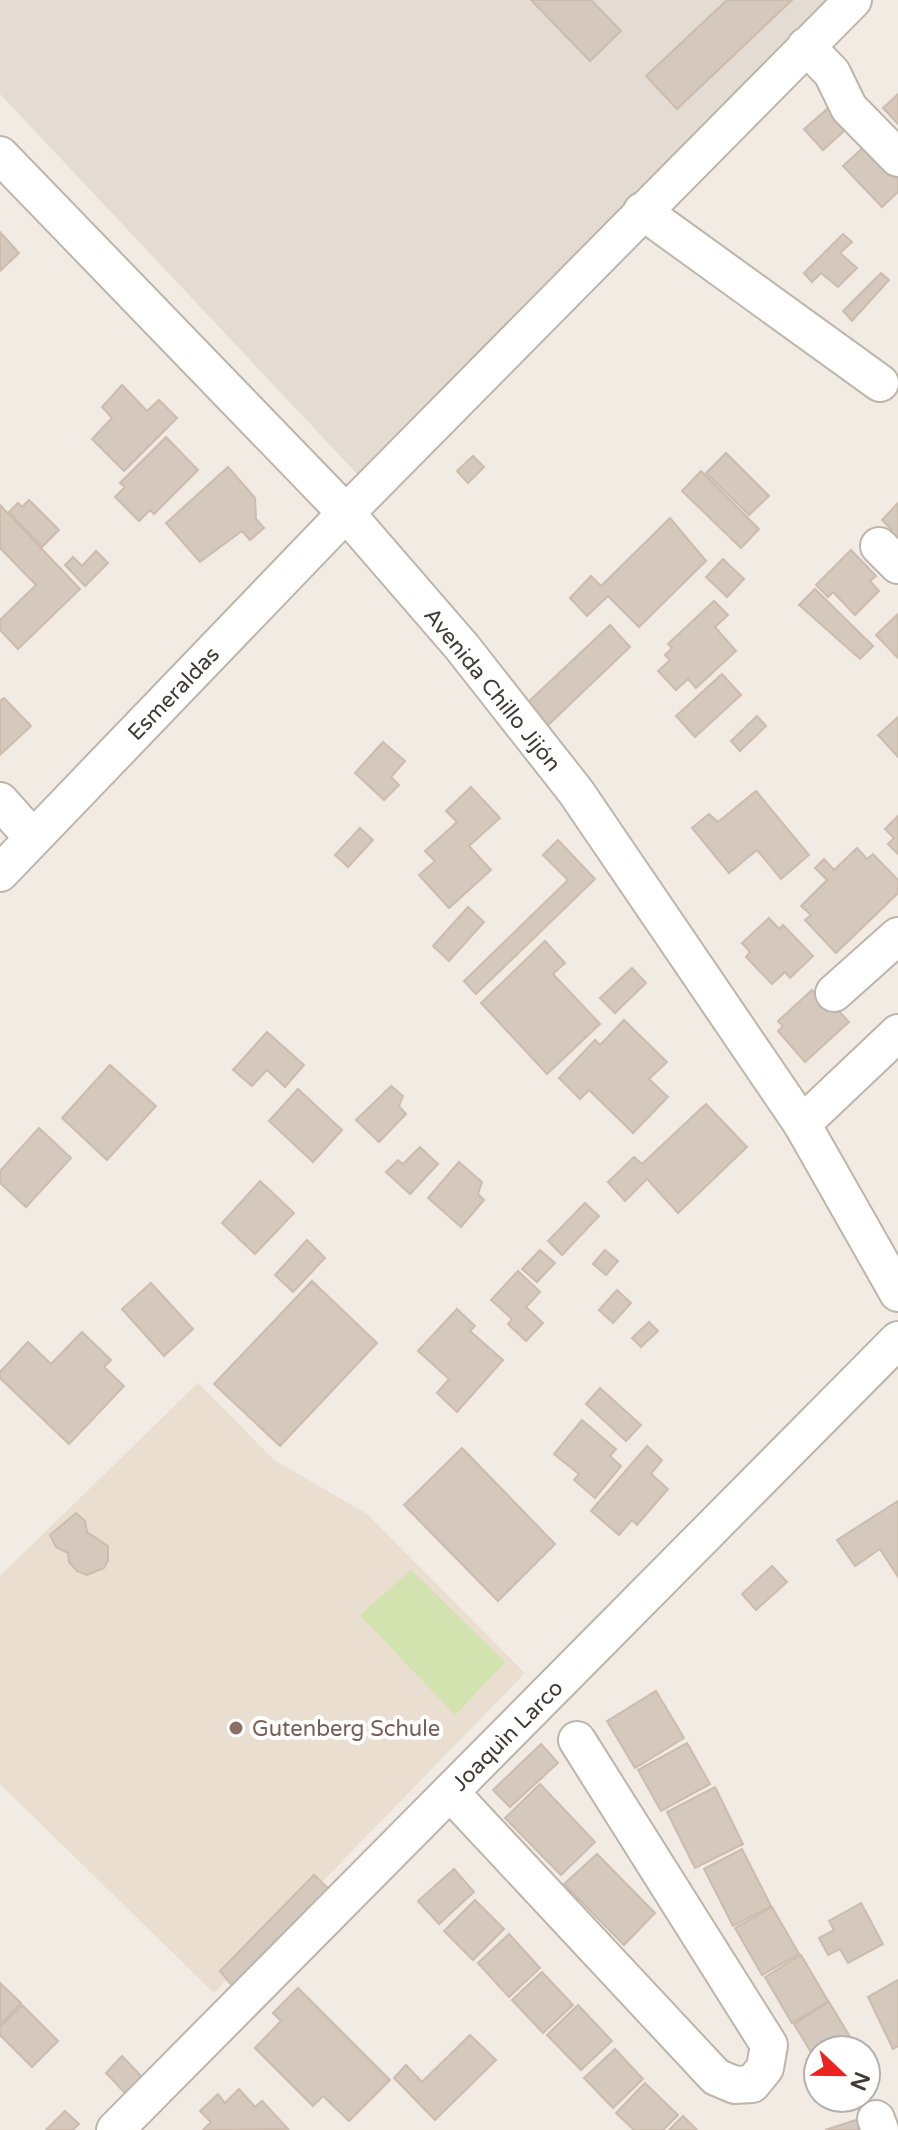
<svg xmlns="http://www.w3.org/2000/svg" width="898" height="2130" viewBox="0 0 898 2130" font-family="'Varela Round',sans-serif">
<rect width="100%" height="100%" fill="#f1ebe4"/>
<path fill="#e4dcd2" d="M0,0H835L360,477L0,94Z"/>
<path fill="#e9decf" d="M198,1383L274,1460L367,1514L525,1673L214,1993L0,1784V1576Z"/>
<path fill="#d2e3af" d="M411,1570L505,1662L455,1715L360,1615Z"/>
<g fill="#d5c8bd" stroke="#ccbcae" stroke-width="2">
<path d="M531,0H591L621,31L590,61Z"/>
<path d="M727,0H792L677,109L646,76Z"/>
<path d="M898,94V124L883,108Z"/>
<path d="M833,104L852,124L823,150L804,129Z"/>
<path d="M869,142L898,174V192L882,207L843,166Z"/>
<path d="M0,232L19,253L0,271Z"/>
<path d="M843,234L852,242L840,253L857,268L838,287L821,273L812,282L804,273Z"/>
<path d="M881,273L889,280L852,321L843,311Z"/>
<path d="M122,385L147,411L159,400L177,418L124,471L92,439L112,418L102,407Z"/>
<path d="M166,437L198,470L154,514L150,510L139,521L115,497L125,487L120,483Z"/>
<path d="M726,453L769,496L749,515L706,473Z"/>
<path d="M473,456L484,467L468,483L457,471Z"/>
<path d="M228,467L255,498L256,519L264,528L250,540L242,531L200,562L166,523Z"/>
<path d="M701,471L759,529L741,548L682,491Z"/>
<path d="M29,500L59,530L42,547L9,512L18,503L22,507Z"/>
<path d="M898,503V551L883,537L891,529L882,520Z"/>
<path d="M0,505L80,589L18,649L0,630V620L36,585L0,548Z"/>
<path d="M670,518L706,561L639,627L608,596L587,616L570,598L591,576L601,586Z"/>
<path d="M851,550L876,576L870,581L879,591L855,615L833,592L828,597L816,585Z"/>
<path d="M96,551L108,563L85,586L65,565L73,557L82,566Z"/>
<path d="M723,559L744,579L727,597L706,577Z"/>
<path d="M815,589L873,646L860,659L799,605Z"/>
<path d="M714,601L728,615L715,627L736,651L696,688L688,679L676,690L658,671L670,660L665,655L672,648L668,644Z"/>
<path d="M898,614V658L876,635Z"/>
<path d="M610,625L630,647L545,728L524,706Z"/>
<path d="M722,674L741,695L695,737L676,716Z"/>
<path d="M4,698L31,726L0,755V701Z"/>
<path d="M757,716L766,726L740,751L731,741Z"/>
<path d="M898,717V757L878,735Z"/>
<path d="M383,742L405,761L391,777L399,785L384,800L355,773Z"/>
<path d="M471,787L500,818L469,846L491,870L449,908L419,875L435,861L425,851L457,822L446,811Z"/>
<path d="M756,791L809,855L781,879L757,850L729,873L692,828L709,814L718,822Z"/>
<path d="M898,816V854L888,844L894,838L885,829Z"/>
<path d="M360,828L373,840L348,867L335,855Z"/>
<path d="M558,840L595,879L476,994L464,981L568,880L543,855Z"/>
<path d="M857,848L867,859L873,854L898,880V893L836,953L805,920L811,915L801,906L827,880L815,868L824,859L834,870Z"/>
<path d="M468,907L484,922L449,961L433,946Z"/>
<path d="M769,918L779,929L783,925L813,956L790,978L785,972L772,984L746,957L750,952L742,943Z"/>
<path d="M545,941L565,963L553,974L600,1024L547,1074L481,1003Z"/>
<path d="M632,968L646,983L615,1013L600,998Z"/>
<path d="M812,990L822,1001L826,997L849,1022L805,1062L778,1031L783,1026L778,1021Z"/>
<path d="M624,1020L667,1062L649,1079L668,1097L633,1133L589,1090L580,1099L559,1078L595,1040L600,1045Z"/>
<path d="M267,1032L304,1065L285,1087L267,1070L252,1086L233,1070Z"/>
<path d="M110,1065L156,1106L107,1160L62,1118Z"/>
<path d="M391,1086L403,1096L399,1106L406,1114L379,1142L356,1120Z"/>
<path d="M298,1089L342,1130L313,1162L269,1121Z"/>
<path d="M706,1104L747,1147L678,1213L647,1179L625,1201L608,1182L634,1157L642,1164Z"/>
<path d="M39,1128L71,1158L26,1207L0,1183V1171Z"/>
<path d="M420,1147L438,1164L410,1194L386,1172L398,1160L403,1164Z"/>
<path d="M459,1162L482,1182L478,1194L484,1200L461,1227L428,1198Z"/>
<path d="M260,1181L294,1213L255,1254L222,1223Z"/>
<path d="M585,1203L599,1216L562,1255L548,1241Z"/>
<path d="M307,1240L325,1258L293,1292L275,1275Z"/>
<path d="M540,1250L555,1263L537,1282L522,1269Z"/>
<path d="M605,1250L618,1261L606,1275L593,1264Z"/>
<path d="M518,1271L540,1292L526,1307L543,1323L526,1341L508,1324L512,1319L491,1300Z"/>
<path d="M312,1281L377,1343L280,1446L214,1384Z"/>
<path d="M151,1283L193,1329L164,1356L122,1309Z"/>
<path d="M617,1290L631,1303L613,1323L599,1310Z"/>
<path d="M457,1309L475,1326L470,1331L503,1360L457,1412L437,1393L449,1379L418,1351Z"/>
<path d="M649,1322L658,1331L641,1347L632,1338Z"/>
<path d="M82,1332L111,1360L104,1367L124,1386L69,1444L0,1378V1372L28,1342L51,1364Z"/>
<path d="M600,1388L641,1425L626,1441L586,1404Z"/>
<path d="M582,1420L616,1449L610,1456L621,1466L595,1498L574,1480L579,1474L554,1454Z"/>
<path d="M647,1446L662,1460L651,1474L668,1489L637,1525L632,1520L619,1535L591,1511Z"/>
<path d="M462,1448L555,1544L498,1601L404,1505Z"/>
<path d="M898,1501V1577L880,1549L855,1566L837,1540Z"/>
<path d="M76,1513L85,1521L87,1532L108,1546V1560L104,1568L87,1575L77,1571L69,1562L68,1553L56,1547L50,1535Z"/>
<path d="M772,1566L787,1582L756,1610L742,1594Z"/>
<path d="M656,1691L684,1738L635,1768L607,1721Z"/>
<path d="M687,1743L710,1784L661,1811L638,1770Z"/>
<path d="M541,1744L558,1763L510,1807L493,1790Z"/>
<path d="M540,1784L595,1842L561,1875L505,1818Z"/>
<path d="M715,1787L743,1844L695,1868L667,1812Z"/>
<path d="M742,1849L771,1906L733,1926L704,1869Z"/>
<path d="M597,1854L655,1913L624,1945L564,1884Z"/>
<path d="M454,1869L474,1892L439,1924L418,1901Z"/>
<path d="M314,1875L329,1889L233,1987L220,1971Z"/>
<path d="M475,1900L504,1929L473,1960L444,1931Z"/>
<path d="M861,1903L883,1944L848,1963L840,1949L828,1955L819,1938L834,1930L829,1921Z"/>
<path d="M772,1907L799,1954L762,1975L735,1928Z"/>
<path d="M509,1934L540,1968L509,1997L478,1963Z"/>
<path d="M801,1955L828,2001L792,2023L765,1977Z"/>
<path d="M542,1972L573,2005L543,2033L512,2000Z"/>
<path d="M898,1980V2046L893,2049L868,1997Z"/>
<path d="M0,1983L21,2003L0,2025Z"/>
<path d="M298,1988L390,2080L349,2121L323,2096L313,2106L255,2048L281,2021L273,2013Z"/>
<path d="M829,2002L858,2050H818V2064L794,2024Z"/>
<path d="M22,2005L58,2041L32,2067L0,2035V2027Z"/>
<path d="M578,2005L612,2041L581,2070L547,2035Z"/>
<path d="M470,2035L496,2060L435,2120L394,2078L406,2065L422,2082Z"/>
<path d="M615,2049L643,2079L613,2108L584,2078Z"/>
<path d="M122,2056L142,2077L125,2093L106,2073Z"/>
<path d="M645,2083L678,2115L663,2130H634L616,2113Z"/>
<path d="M239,2089L255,2107L262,2101L288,2129L203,2130L211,2122L200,2111L218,2094L225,2103Z"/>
<path d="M65,2111L79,2124L73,2130H46Z"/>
<path d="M683,2116L697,2130H669Z"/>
<path d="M862,2118L866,2130H825Z"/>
</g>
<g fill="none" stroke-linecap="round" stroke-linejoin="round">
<g stroke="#beb5aa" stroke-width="40">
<g id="minor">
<path d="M806,46L832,73L849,108L898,158"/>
<path d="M0,155L346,513L462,647L576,792L802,1124L898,1293"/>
<path d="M642,211L880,383"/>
<path d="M879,546L898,565"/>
<path d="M0,801L33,838"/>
<path d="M0,873L346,513L853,0"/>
<path d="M834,993L898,936"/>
<path d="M802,1124L898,1033"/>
<path d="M450,1792L716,2077L735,2085L752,2084L765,2068L769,2045L577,1740"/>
<path d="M876,2119L880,2130"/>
<path d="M115,2130L898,1340"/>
</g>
</g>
<use href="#minor" stroke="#fff" stroke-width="36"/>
</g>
<circle fill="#8d6e63" stroke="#fff" stroke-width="3" cx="236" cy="1728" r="8"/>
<g text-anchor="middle" stroke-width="8" stroke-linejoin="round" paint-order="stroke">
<g font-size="22" fill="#423b34" stroke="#fff">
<text transform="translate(493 689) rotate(51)" y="8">Avenida Chillo Jijón</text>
<text transform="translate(173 693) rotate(-46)" y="8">Esmeraldas</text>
<text transform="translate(507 1735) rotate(-45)" y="8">Joaquìn Larco</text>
</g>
<g font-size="22" fill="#785e54" stroke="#fff" text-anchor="start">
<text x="252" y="1736">Gutenberg Schule</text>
</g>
</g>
<g transform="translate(842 2074) rotate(112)"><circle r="38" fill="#ffffff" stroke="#b3b1ae" stroke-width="2"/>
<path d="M0-6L14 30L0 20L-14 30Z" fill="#ec2420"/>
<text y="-12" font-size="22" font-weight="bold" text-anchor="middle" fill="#423b34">N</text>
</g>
</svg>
